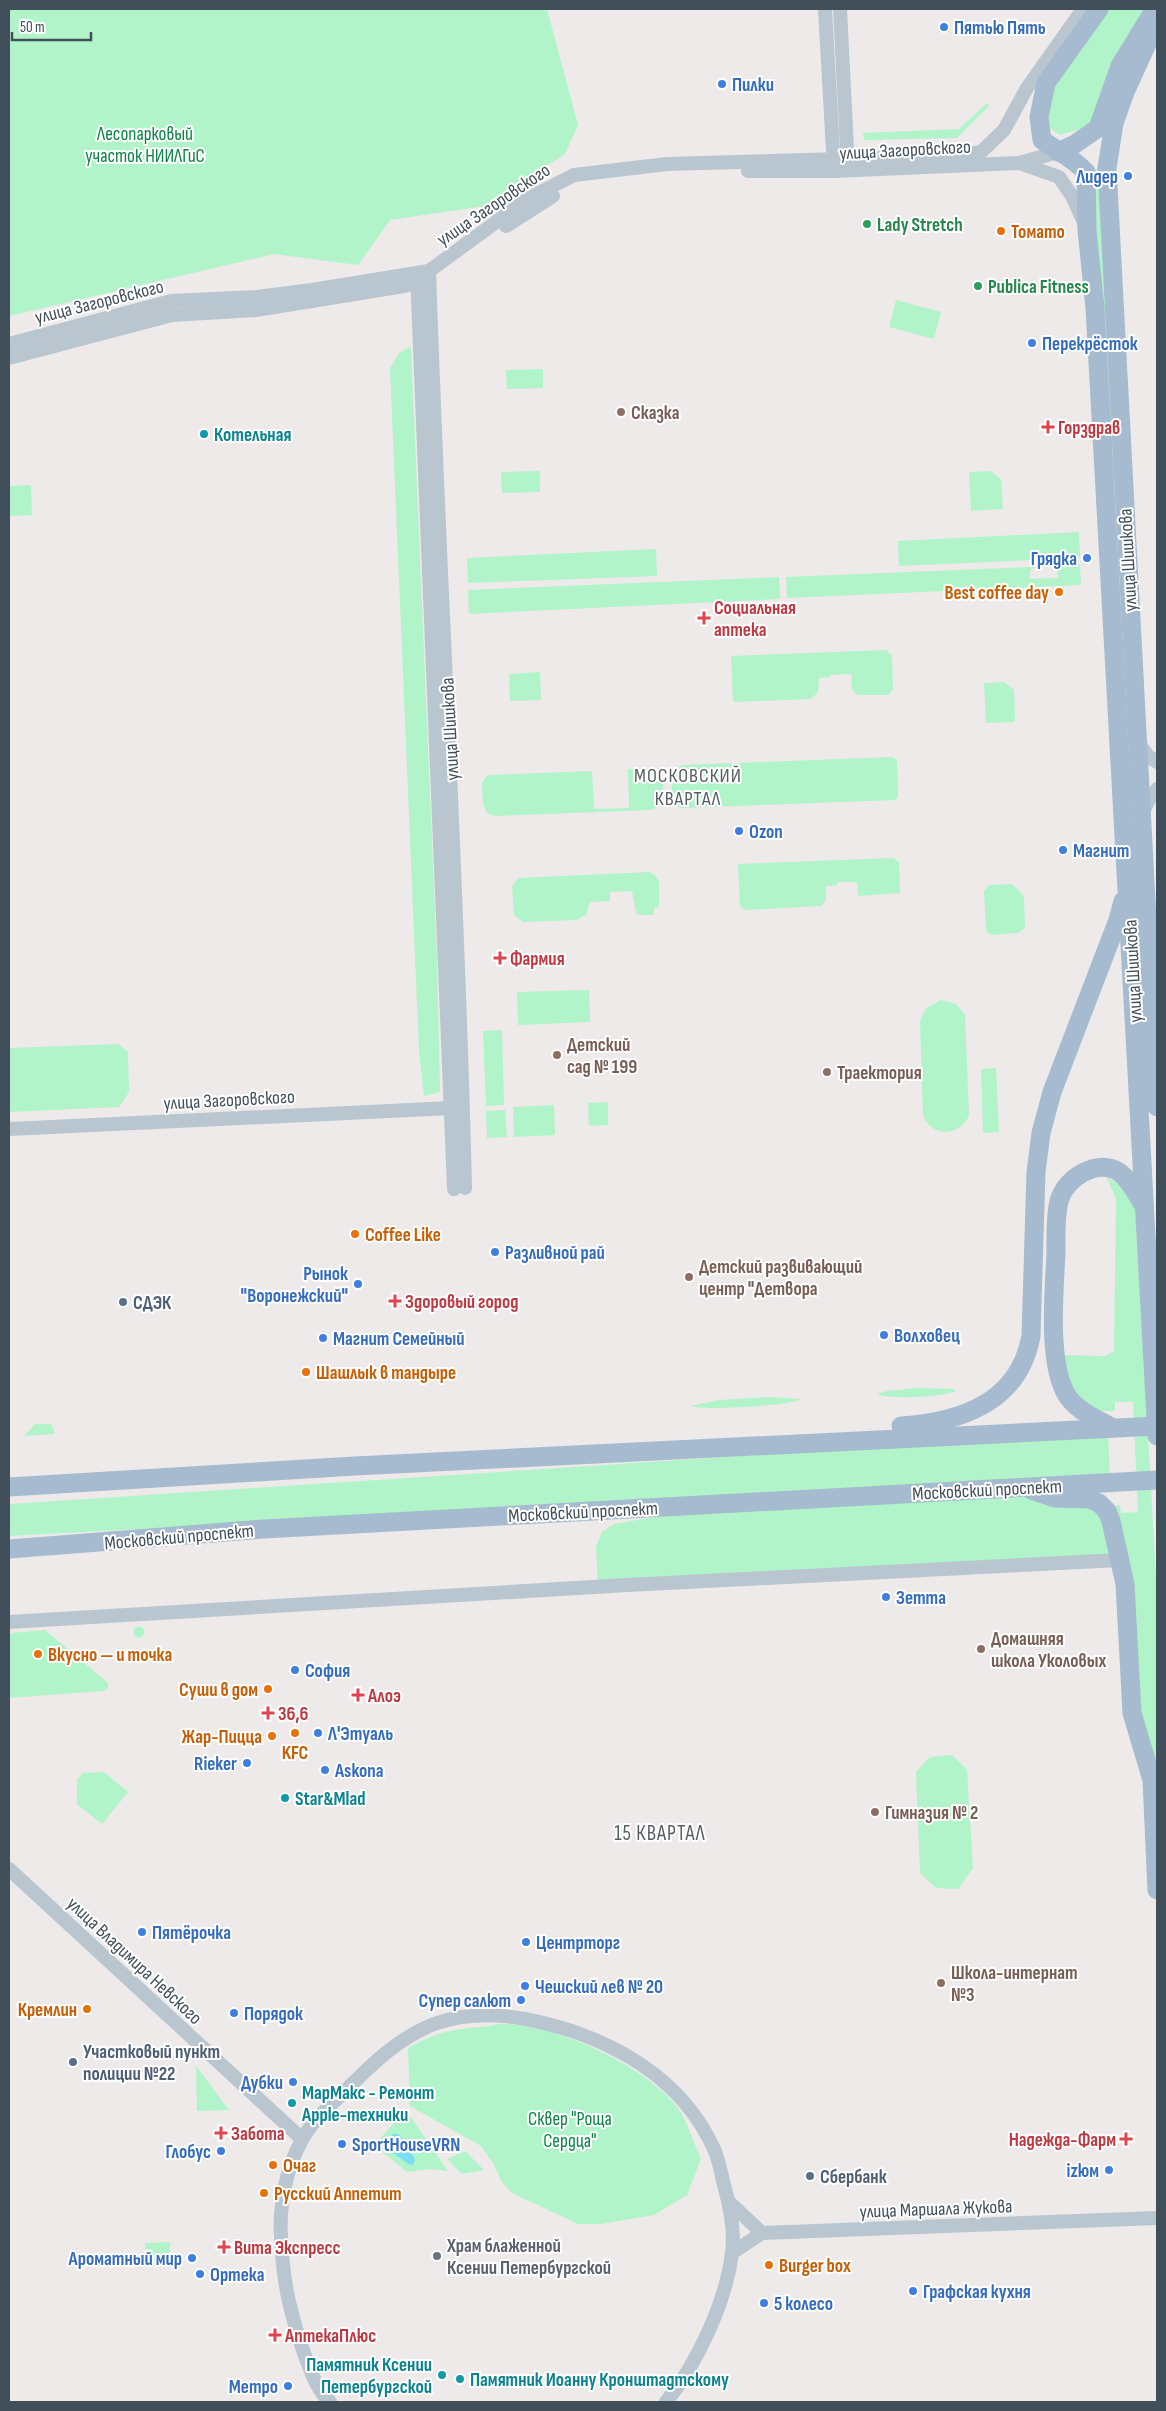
<svg xmlns="http://www.w3.org/2000/svg" width="1166" height="2411" viewBox="0 0 1166 2411" font-family="'Sofia Sans Condensed',sans-serif">
<rect width="100%" height="100%" fill="#eeeaea"/>
<g fill="#b1f4c9" fill-rule="evenodd">
<path d="M9,9H547L578,125L565,154L485,206L390,220L358,265L274,254L9,316Z"/>
<path d="M1108,9H1144L1111,67L1093,120L1080,129L1060,135L1050,128L1048,112L1054,84Z"/>
<path d="M987,103L989,106L957,138L864,140L863,133L959,129Z"/>
<path d="M1100,168L1117,476H1110L1093,169Z"/>
<path d="M896,300L941,312L934,339L889,327Z"/>
<path d="M411,347L437,958L440,1092L424,1096L419,1051L390,368L400,352Z"/>
<path d="M543,369V388L507,389L506,370Z"/>
<path d="M540,471V492L502,493L501,472Z"/>
<path d="M990,471L1001,479L1003,509L971,511L969,472Z"/>
<path d="M31,485L32,515L9,516V486Z"/>
<path d="M1079,532L1080,558L899,566L898,541Z"/>
<path d="M656,549L657,576L468,583L467,558Z"/>
<path d="M1052,562L1057,565L1080,564L1081,585L787,598L786,577L1031,567L1037,563ZM1052,564L1057,567L1058,578L1030,579V570L1038,565Z"/>
<path d="M779,577L780,599L469,614L468,590Z"/>
<path d="M886,650L892,655L893,689L888,695H858L852,690L851,674L830,675V677L819,678L818,692L811,699L733,702L731,656Z"/>
<path d="M540,672L541,700L510,701L509,674Z"/>
<path d="M1004,682L1014,690L1015,722L986,723L984,683Z"/>
<path d="M892,757L897,760L898,797L895,800L682,808L678,807C670,797 670,779 676,768L683,765Z"/>
<path d="M651,768L659,771L661,774C664,788 667,805 651,810L495,816L487,813L483,804L482,782L488,775L592,771L594,809L629,808L628,769Z"/>
<path d="M893,858L899,862L900,893L858,896L857,882H837V885L826,886V900L821,906L746,910L740,906L738,864Z"/>
<path d="M649,872L655,875L659,882V907L654,908V915H640L636,913L632,891L610,892V901L590,902L586,915L576,920L523,922L514,915L512,886L518,878Z"/>
<path d="M1012,884L1024,896L1025,928L1018,933L990,935L986,930L984,891L989,885Z"/>
<path d="M589,990L590,1022L518,1025L517,992Z"/>
<path d="M941,1000L956,1004L965,1015L969,1115C961,1137 931,1138 923,1115L920,1021L926,1008Z"/>
<path d="M502,1030L504,1105L486,1106L483,1031Z"/>
<path d="M118,1044L128,1052L129,1092L119,1107L9,1112V1048Z"/>
<path d="M996,1068L999,1132L983,1133L981,1069Z"/>
<path d="M608,1102V1125L589,1126L588,1103Z"/>
<path d="M554,1105L555,1135L514,1137L513,1107Z"/>
<path d="M505,1110L507,1137L487,1138L486,1111Z"/>
<path d="M1106,1176L1121,1186L1135,1206L1157,1595V1775L1141,1723L1113,1506L1120,1505L1121,1513L1138,1512L1133,1402H1115V1411H1093L1076,1398L1062,1355L1105,1356L1114,1351L1116,1200C1114,1191 1109,1185 1106,1176Z"/>
<path d="M918,1388L954,1389L956,1391C942,1397 891,1400 877,1394L887,1391Z"/>
<path d="M770,1397L802,1399C787,1406 705,1411 690,1406L719,1400Z"/>
<path d="M35,1424H51L55,1434L24,1436Z"/>
<path d="M1108,1432L1110,1477L9,1536V1504Z"/>
<path d="M1022,1486L1099,1503L1120,1560L598,1587L596,1546L602,1532L614,1524L683,1512Z"/>
<circle cx="139" cy="1632" r="5.5"/>
<path d="M45,1630L108,1683V1688L103,1691L9,1698V1635L12,1633Z"/>
<path d="M952,1755L967,1770L973,1868L958,1889L936,1888L920,1873L916,1772L930,1757Z"/>
<path d="M104,1772L128,1792L102,1824L77,1804V1780L83,1773Z"/>
<path d="M500,2024C554,2023 644,2065 677,2107C688,2122 693,2142 701,2159L687,2195L654,2215L601,2224H578L512,2193L502,2182L493,2163L481,2146L410,2106L408,2048C424,2039 442,2031 461,2029C474,2027 487,2027 500,2024Z"/>
<path d="M196,2066L229,2110L197,2111Z"/>
<path d="M406,2110L448,2171L431,2169L407,2172L374,2145Z"/>
<path d="M465,2151L484,2170L462,2174L447,2159Z"/>
<path d="M170,2242V2266H145V2243Z"/>
</g>
<path fill="#78dff6" d="M393,2134H398C404,2139 403,2145 407,2150C411,2155 413,2154 415,2160L413,2165L408,2164L388,2149V2141Z"/>
<g fill="none" stroke-linecap="round" stroke-linejoin="round">
<g stroke="#b9c6d0" stroke-width="14">
<path d="M825,9L834,168"/>
<path d="M840,9L848,168"/>
<path d="M1019,163L1058,152"/>
<path d="M748,171H834L1019,163L1059,177L1072,196L1085,225"/>
<path d="M506,226L553,196"/>
<path d="M429,271C439,577 458,882 465,1188"/>
<path d="M417,274L454,1189"/>
<path d="M9,344L171,301L257,297L312,290L429,271L529,198L574,175L667,164L950,156L981,152L1004,130L1027,88L1083,9"/>
<path d="M9,358L172,315L256,310L404,286L421,281"/>
<path d="M1137,741L1148,756L1157,762"/>
<path d="M1142,813L1150,798L1157,789"/>
<path d="M9,1129L452,1108"/>
<path d="M9,1622L627,1585L1120,1560"/>
<path d="M9,1869L302,2139"/>
<path d="M729,2202L762,2233L1157,2218"/>
<path d="M732,2253L762,2233"/>
<path d="M330,2402C317,2390 311,2372 305,2356C290,2313 283,2283 281,2237C279,2205 286,2168 302,2140C311,2122 330,2106 344,2092C371,2065 400,2036 437,2023C482,2008 528,2017 572,2031C633,2052 687,2089 714,2149C719,2160 721,2173 724,2185C730,2206 735,2231 732,2253C726,2302 697,2364 666,2402"/>
</g>
<g stroke="#a6bbcf" stroke-width="19">
<path d="M1099,9L1046,83L1039,117L1042,140C1057,151 1073,158 1086,172L1087,230L1095,308L1157,1436"/>
<path d="M1157,22L1125,92L1114,123L1107,168L1157,1107"/>
<path d="M1058,152L1075,144L1098,128L1120,66L1155,9"/>
<path d="M901,1426C962,1422 1019,1402 1031,1336L1036,1172L1041,1133L1052,1092L1118,920L1123,901"/>
<path d="M1113,1428C1097,1419 1074,1410 1065,1392C1048,1359 1054,1292 1056,1254C1056,1236 1055,1218 1059,1201C1065,1178 1097,1158 1119,1172C1130,1180 1137,1195 1144,1206"/>
<path d="M9,1487L355,1466L1157,1426"/>
<path d="M1031,1490L1055,1498L1089,1499L1099,1503L1107,1511L1111,1521L1125,1584L1132,1713L1152,1780L1157,1890"/>
<path d="M9,1549L264,1529L1157,1480"/>
</g>
</g>
<g fill="#3f7fe0" stroke="#fff" stroke-width="2">
<circle cx="944" cy="27" r="5"/>
<circle cx="722" cy="84" r="5"/>
<circle cx="1128" cy="176" r="5"/>
<circle cx="1032" cy="343" r="5"/>
<circle cx="1087" cy="558" r="5"/>
<circle cx="739" cy="831" r="5"/>
<circle cx="1063" cy="850" r="5"/>
<circle cx="495" cy="1252" r="5"/>
<circle cx="358" cy="1284" r="5"/>
<circle cx="884" cy="1335" r="5"/>
<circle cx="323" cy="1338" r="5"/>
<circle cx="886" cy="1597" r="5"/>
<circle cx="295" cy="1670" r="5"/>
<circle cx="318" cy="1733" r="5"/>
<circle cx="247" cy="1763" r="5"/>
<circle cx="325" cy="1770" r="5"/>
<circle cx="142" cy="1932" r="5"/>
<circle cx="526" cy="1942" r="5"/>
<circle cx="525" cy="1986" r="5"/>
<circle cx="521" cy="2000" r="5"/>
<circle cx="234" cy="2013" r="5"/>
<circle cx="293" cy="2082" r="5"/>
<circle cx="342" cy="2144" r="5"/>
<circle cx="221" cy="2151" r="5"/>
<circle cx="1109" cy="2170" r="5"/>
<circle cx="192" cy="2258" r="5"/>
<circle cx="200" cy="2274" r="5"/>
<circle cx="913" cy="2291" r="5"/>
<circle cx="764" cy="2303" r="5"/>
<circle cx="288" cy="2386" r="5"/>
</g>
<g fill="#2e9e5b" stroke="#fff" stroke-width="2">
<circle cx="867" cy="224" r="5"/>
<circle cx="978" cy="286" r="5"/>
</g>
<g fill="#e8710a" stroke="#fff" stroke-width="2">
<circle cx="1001" cy="231" r="5"/>
<circle cx="1059" cy="592" r="5"/>
<circle cx="355" cy="1234" r="5"/>
<circle cx="306" cy="1372" r="5"/>
<circle cx="38" cy="1654" r="5"/>
<circle cx="268" cy="1689" r="5"/>
<circle cx="295" cy="1733" r="5"/>
<circle cx="272" cy="1736" r="5"/>
<circle cx="87" cy="2009" r="5"/>
<circle cx="273" cy="2165" r="5"/>
<circle cx="264" cy="2193" r="5"/>
<circle cx="769" cy="2265" r="5"/>
</g>
<g fill="#8d6e63" stroke="#fff" stroke-width="2">
<circle cx="621" cy="412" r="5"/>
<circle cx="557" cy="1055" r="5"/>
<circle cx="827" cy="1072" r="5"/>
<circle cx="689" cy="1277" r="5"/>
<circle cx="981" cy="1649" r="5"/>
<circle cx="875" cy="1812" r="5"/>
<circle cx="941" cy="1983" r="5"/>
</g>
<g fill="#e0444e" stroke="#fff" stroke-width="2">
<path d="M1045.5 419.5h5v5h5v5h-5v5h-5v-5h-5v-5h5z"/>
<path d="M701.5 610.5h5v5h5v5h-5v5h-5v-5h-5v-5h5z"/>
<path d="M497.5 950.5h5v5h5v5h-5v5h-5v-5h-5v-5h5z"/>
<path d="M392.5 1293.5h5v5h5v5h-5v5h-5v-5h-5v-5h5z"/>
<path d="M355.5 1687.5h5v5h5v5h-5v5h-5v-5h-5v-5h5z"/>
<path d="M265.5 1705.5h5v5h5v5h-5v5h-5v-5h-5v-5h5z"/>
<path d="M218.5 2125.5h5v5h5v5h-5v5h-5v-5h-5v-5h5z"/>
<path d="M1123.5 2131.5h5v5h5v5h-5v5h-5v-5h-5v-5h5z"/>
<path d="M221.5 2239.5h5v5h5v5h-5v5h-5v-5h-5v-5h5z"/>
<path d="M272.5 2327.5h5v5h5v5h-5v5h-5v-5h-5v-5h5z"/>
</g>
<g fill="#0f9aa8" stroke="#fff" stroke-width="2">
<circle cx="204" cy="434" r="5"/>
<circle cx="285" cy="1798" r="5"/>
<circle cx="292" cy="2103" r="5"/>
<circle cx="442" cy="2375" r="5"/>
<circle cx="460" cy="2379" r="5"/>
</g>
<g fill="#5c6f8a" stroke="#fff" stroke-width="2">
<circle cx="123" cy="1302" r="5"/>
<circle cx="73" cy="2062" r="5"/>
<circle cx="810" cy="2176" r="5"/>
</g>
<circle fill="#6b7280" stroke="#fff" stroke-width="2" cx="437" cy="2256" r="5"/>
<g text-anchor="middle" stroke-width="4" stroke-linejoin="round" paint-order="stroke">
<g font-size="19" font-weight="bold" fill="#366cbe" stroke="#fff" text-anchor="start">
<text x="954" y="34">Пятью Пять</text>
<text x="732" y="91">Пилки</text>
<text x="1118" y="183" text-anchor="end">Лидер</text>
<text x="1042" y="350">Перекрёсток</text>
<text x="1077" y="565" text-anchor="end">Грядка</text>
<text x="749" y="838">Ozon</text>
<text x="1073" y="857">Магнит</text>
<text x="505" y="1259">Разливной рай</text>
<text x="348" y="1280" text-anchor="end">Рынок<tspan x="348" dy="22">"Воронежский"</tspan></text>
<text x="894" y="1342">Волховец</text>
<text x="333" y="1345">Магнит Семейный</text>
<text x="896" y="1604">Зетта</text>
<text x="305" y="1677">София</text>
<text x="328" y="1740">Л'Этуаль</text>
<text x="237" y="1770" text-anchor="end">Rieker</text>
<text x="335" y="1777">Askona</text>
<text x="152" y="1939">Пятёрочка</text>
<text x="536" y="1949">Центрторг</text>
<text x="535" y="1993">Чешский лев № 20</text>
<text x="511" y="2007" text-anchor="end">Супер салют</text>
<text x="244" y="2020">Порядок</text>
<text x="283" y="2089" text-anchor="end">Дубки</text>
<text x="352" y="2151">SportHouseVRN</text>
<text x="211" y="2158" text-anchor="end">Глобус</text>
<text x="1099" y="2177" text-anchor="end">izюм</text>
<text x="182" y="2265" text-anchor="end">Ароматный мир</text>
<text x="210" y="2281">Ортека</text>
<text x="923" y="2298">Графская кухня</text>
<text x="774" y="2310">5 колесо</text>
<text x="278" y="2393" text-anchor="end">Метро</text>
</g>
<g font-size="19" fill="#0b8344" stroke="#fff">
<text x="145" y="140">Лесопарковый<tspan x="145" dy="22">участок НИИЛГиС</tspan></text>
<text x="570" y="2125">Сквер "Роща<tspan x="570" dy="22">Сердца"</tspan></text>
</g>
<g font-size="19" fill="#414f5a" stroke="#fff">
<text transform="translate(905 149) rotate(-3)" y="7">улица Загоровского</text>
<text transform="translate(493 204) rotate(-34)" y="7">улица Загоровского</text>
<text transform="translate(99 301) rotate(-14)" y="7">улица Загоровского</text>
<text transform="translate(1127 560) rotate(-93)" y="7">улица Шишкова</text>
<text transform="translate(449 729) rotate(-93)" y="7">улица Шишкова</text>
<text transform="translate(1132 971) rotate(-93)" y="7">улица Шишкова</text>
<text transform="translate(229 1099) rotate(-3)" y="7">улица Загоровского</text>
<text transform="translate(987 1489) rotate(-3)" y="7">Московский проспект</text>
<text transform="translate(583 1511) rotate(-3)" y="7">Московский проспект</text>
<text transform="translate(179 1536) rotate(-5)" y="7">Московский проспект</text>
<text transform="translate(135 1960) rotate(43)" y="7">улица Владимира Невского</text>
<text transform="translate(936 2208) rotate(-2)" y="7">улица Маршала Жукова</text>
</g>
<g font-size="19" font-weight="bold" fill="#27864d" stroke="#fff" text-anchor="start">
<text x="877" y="231">Lady Stretch</text>
<text x="988" y="293">Publica Fitness</text>
</g>
<g font-size="19" font-weight="bold" fill="#c56008" stroke="#fff" text-anchor="start">
<text x="1011" y="238">Томато</text>
<text x="1049" y="599" text-anchor="end">Best coffee day</text>
<text x="365" y="1241">Coffee Like</text>
<text x="316" y="1379">Шашлык в тандыре</text>
<text x="48" y="1661">Вкусно — и точка</text>
<text x="258" y="1696" text-anchor="end">Суши в дом</text>
<text x="262" y="1743" text-anchor="end">Жар-Пицца</text>
<text x="295" y="1759" text-anchor="middle">KFC</text>
<text x="77" y="2016" text-anchor="end">Кремлин</text>
<text x="283" y="2172">Очаг</text>
<text x="274" y="2200">Русский Аппетит</text>
<text x="779" y="2272">Burger box</text>
</g>
<g font-size="19" font-weight="bold" fill="#785e54" stroke="#fff" text-anchor="start">
<text x="631" y="419">Сказка</text>
<text x="567" y="1051">Детский<tspan x="567" dy="22">сад № 199</tspan></text>
<text x="837" y="1079">Траектория</text>
<text x="699" y="1273">Детский развивающий<tspan x="699" dy="22">центр "Детвора</tspan></text>
<text x="991" y="1645">Домашняя<tspan x="991" dy="22">школа Уколовых</tspan></text>
<text x="885" y="1819">Гимназия № 2</text>
<text x="951" y="1979">Школа-интернат<tspan x="951" dy="22">№3</tspan></text>
</g>
<g font-size="19" font-weight="bold" fill="#be3a42" stroke="#fff" text-anchor="start">
<text x="1058" y="434">Горздрав</text>
<text x="714" y="614">Социальная<tspan x="714" dy="22">аптека</tspan></text>
<text x="510" y="965">Фармия</text>
<text x="405" y="1308">Здоровый город</text>
<text x="368" y="1702">Алоэ</text>
<text x="278" y="1720">36,6</text>
<text x="231" y="2140">Забота</text>
<text x="1116" y="2146" text-anchor="end">Надежда-Фарм</text>
<text x="234" y="2254">Вита Экспресс</text>
<text x="285" y="2342">АптекаПлюс</text>
</g>
<g font-size="19" font-weight="bold" fill="#0d838f" stroke="#fff" text-anchor="start">
<text x="214" y="441">Котельная</text>
<text x="295" y="1805">Star&amp;Mlad</text>
<text x="302" y="2099">МарМакс - Ремонт<tspan x="302" dy="22">Apple-техники</tspan></text>
<text x="432" y="2371" text-anchor="end">Памятник Ксении<tspan x="432" dy="22">Петербургской</tspan></text>
<text x="470" y="2386">Памятник Иоанну Кронштадтскому</text>
</g>
<g font-size="19" font-weight="bold" fill="#4e5e75" stroke="#fff" text-anchor="start">
<text x="133" y="1309">СДЭК</text>
<text x="83" y="2058">Участковый пункт<tspan x="83" dy="22">полиции №22</tspan></text>
<text x="820" y="2183">Сбербанк</text>
</g>
<g font-size="19" font-weight="bold" fill="#5b616d" stroke="#fff" text-anchor="start">
<text x="447" y="2252">Храм блаженной<tspan x="447" dy="22">Ксении Петербургской</tspan></text>
</g>
<g font-size="20" letter-spacing="1" fill="#575c61" stroke="#fff">
<text x="688" y="782">МОСКОВСКИЙ<tspan x="688" dy="23">КВАРТАЛ</tspan></text>
</g>
<g font-size="21" letter-spacing="1" fill="#575c61" stroke="#fff">
<text x="660" y="1840">15 КВАРТАЛ</text>
</g>
</g>
<rect width="1166" height="2411" fill="none" stroke="#414f5a" stroke-width="20"/>
<path d="M12 32v8h79v-8" fill="none" stroke="#414f5a" stroke-width="2.5"/>
<text x="20" y="32" font-size="15" fill="#414f5a" stroke="#ffffff" stroke-width="4" paint-order="stroke">50 m</text>
</svg>
